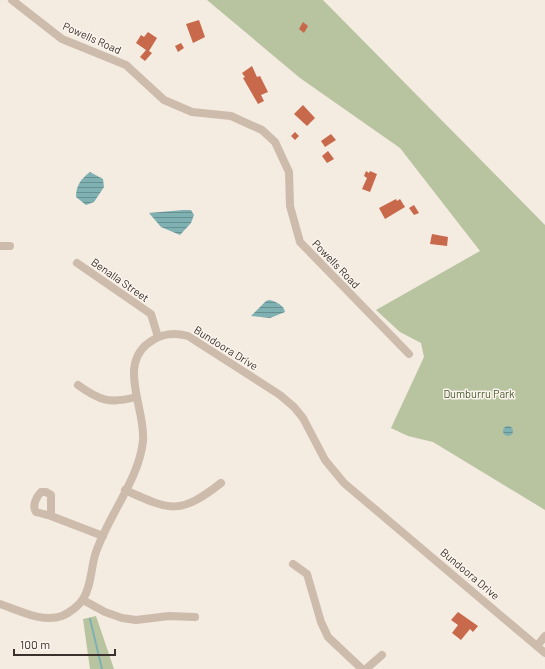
<svg xmlns="http://www.w3.org/2000/svg" width="545" height="669" viewBox="0 0 545 669" font-family="Barlow,sans-serif">
<defs>
<pattern id="water-rules" width="6" height="5" patternUnits="userSpaceOnUse"><rect width="6" height="5" fill="#7fb0b2"/><path d="M0 2.5h6" fill="none" stroke="#699091"/></pattern>
</defs>
<rect width="100%" height="100%" fill="#f4ebe1"/>
<g fill="#b8c4a0">
<path d="M207,0H323L545,225V510L433,442L408,436L391,428L424,357L421,343L400,332L376,310L480,251L400,148L300,78Z"/>
<path d="M96,616L114,669H90L83,619Z"/>
</g>
<g fill="url(#water-rules)">
<path d="M90,172L103,179L104,187L94,202L86,205L76,197C76,185 81,179 90,172Z"/>
<path d="M183,210H191L194,215L191,223L180,235L161,227L149,213Z"/>
<path d="M269,300C275,301 284,305 285,312L270,318L251,316L266,301Z"/>
<circle cx="508" cy="431" r="5"/>
</g>
<g fill="none" stroke-linecap="round" stroke-linejoin="round">
<path stroke="#7fb0b2" stroke-width="2" d="M90,619L102,669"/>
</g>
<g fill="#c8694b">
<path d="M199,20L205,37L193,43L186,24Z"/>
<path d="M303,22L308,26L304,33L299,29Z"/>
<path d="M148,32L157,38L149,51L152,53L145,61L140,57L146,50L136,43L141,35L144,37Z"/>
<path d="M181,43L184,48L178,52L175,46Z"/>
<path d="M252,66L257,77L260,76L268,92L261,95L264,101L258,104L243,78L245,77L242,73Z"/>
<path d="M303,105L315,118L307,126L294,114Z"/>
<path d="M295,132L299,136L295,140L291,136Z"/>
<path d="M331,134L336,140L325,147L321,141Z"/>
<path d="M328,151L334,159L327,163L322,156Z"/>
<path d="M366,171L369,173L370,171L377,174L370,192L362,189L367,178L364,176Z"/>
<path d="M396,199L397,201L400,199L405,207L385,219L379,208Z"/>
<path d="M414,205L419,213L414,215L409,208Z"/>
<path d="M432,234L448,237L447,246L430,244Z"/>
<path d="M458,612L478,626L473,632L470,629L461,640L452,633L458,625L451,620Z"/>
</g>
<g fill="none" stroke-linecap="round" stroke-linejoin="round">
<g stroke="#cdbbac" stroke-width="8">
<path d="M12,0L62,39L126,65L164,100L192,112L231,116L262,130L275,142L289,172L290,206L300,242L409,354"/>
<path d="M0,246H10"/>
<path d="M77,263L151,314L158,337"/>
<path d="M78,385C100,401 110,404 136,397"/>
<path d="M125,490C171,511 180,515 221,483"/>
<path d="M51,516V495L46,492H41C36,497 32,506 36,512L51,516L103,536"/>
<path d="M293,564L307,574L321,622L328,637L362,669"/>
<path d="M83,600L105,612L122,618L136,620L169,616L195,617"/>
<path d="M0,604C18,610 42,623 62,616C69,613 79,606 83,599C91,587 91,569 95,555C107,517 139,480 143,441C146,408 115,362 153,340C164,333 177,333 188,336L280,395L294,407L303,418L325,460L344,483L545,653"/>
<path d="M537,646L545,636"/>
<path d="M366,669L382,655"/>
</g>
</g>
<g text-anchor="middle" stroke-width="3" stroke-linejoin="round" paint-order="stroke">
<g font-size="11" fill="#3b302b" stroke="#fbf5ee">
<text transform="translate(92 38) rotate(24)" y="4">Powells Road</text>
<text transform="translate(336 264) rotate(46)" y="4">Powells Road</text>
<text transform="translate(120 280) rotate(35)" y="4">Benalla Street</text>
<text transform="translate(226 348) rotate(32)" y="4">Bundoora Drive</text>
<text transform="translate(470 574) rotate(40)" y="4">Bundoora Drive</text>
</g>
<g font-size="11" fill="#4a5a2e" stroke="#fbf5ee">
<text x="479" y="398">Dumburru Park</text>
</g>
</g>
<path d="M14 649v6h101v-6" fill="none" stroke="#3b302b" stroke-width="2"/>
<text x="20" y="649" font-size="12" fill="#3b302b" stroke="#fbf5ee" stroke-width="3" paint-order="stroke">100 m</text>
</svg>
